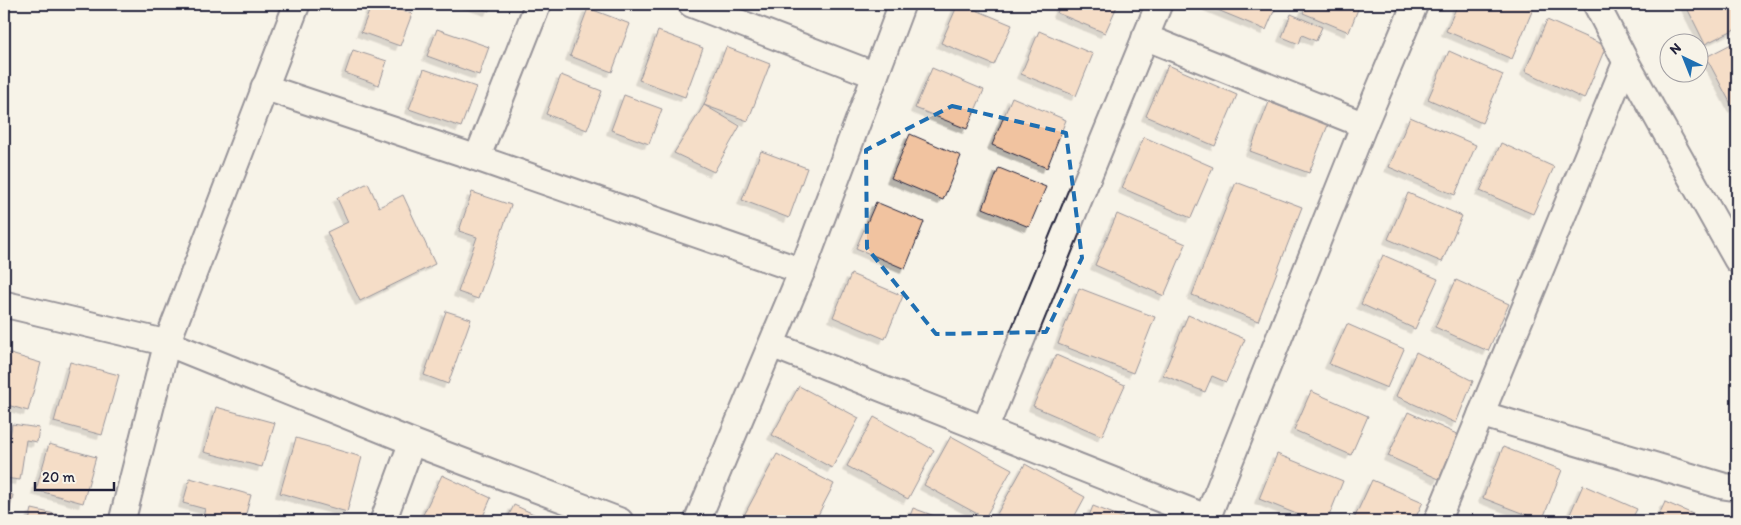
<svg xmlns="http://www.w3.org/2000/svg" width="1741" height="525" viewBox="0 0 1741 525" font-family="Itim,sans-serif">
<defs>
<filter id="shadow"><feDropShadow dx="-4.5" dy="4.5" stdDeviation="0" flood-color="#0004"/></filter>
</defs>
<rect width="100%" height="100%" fill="#f7f3e8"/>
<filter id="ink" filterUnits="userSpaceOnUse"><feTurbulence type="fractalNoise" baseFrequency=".02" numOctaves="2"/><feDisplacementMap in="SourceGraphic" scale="10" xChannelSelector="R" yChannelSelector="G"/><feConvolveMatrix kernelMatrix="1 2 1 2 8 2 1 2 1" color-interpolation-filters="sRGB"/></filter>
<g filter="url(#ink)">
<g fill="#f1c3a0" stroke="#22223b" filter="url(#shadow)">
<path d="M372,4H382L412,14L400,46L361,32Z"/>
<path d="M468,4H492L489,11Z"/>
<path d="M958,4H962L1012,25L994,65L941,43Z"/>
<path d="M1061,4H1118L1105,33L1057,13Z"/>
<path d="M1209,4H1277L1266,30L1208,6Z"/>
<path d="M1307,4H1360L1349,32L1303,13Z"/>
<path d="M1458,4H1520L1533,9L1512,59L1446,31Z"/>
<path d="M1685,4H1737V28L1705,44Z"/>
<path d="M588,8L630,24L612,72L570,56Z"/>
<path d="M1291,14L1322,27L1316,41L1302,35L1299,44L1282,37Z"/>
<path d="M1547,20L1606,46L1584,99L1525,71Z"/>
<path d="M437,29L489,47L479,75L427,56Z"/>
<path d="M658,31L703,48L685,97L639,80Z"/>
<path d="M1039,31L1093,54L1076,96L1021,74Z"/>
<path d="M1737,41V105L1733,108L1706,57Z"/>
<path d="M726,47L770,64L748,121L704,105Z"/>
<path d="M353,50L387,61L379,85L345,73Z"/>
<path d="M1449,51L1503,75L1482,123L1428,99Z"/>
<path d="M1168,65L1237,95L1215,146L1146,116Z"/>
<path d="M932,68L984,90L967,129L915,108Z"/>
<path d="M424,69L476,87L461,127L409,109Z"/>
<path d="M561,75L602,91L587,130L546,114Z"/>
<path d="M624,95L662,109L649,144L611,130Z"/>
<path d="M1012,97L1066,120L1047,168L992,145Z"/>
<path d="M1269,102L1328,125L1309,173L1250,151Z"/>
<path d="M704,105L740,126L714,172L674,153Z"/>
<path d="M1410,117L1476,145L1455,195L1389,167Z"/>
<path d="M910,134L961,156L943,200L891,178Z"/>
<path d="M1144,137L1213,167L1191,218L1122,188Z"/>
<path d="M1501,143L1554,167L1533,214L1480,191Z"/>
<path d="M761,151L807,168L789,218L742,200Z"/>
<path d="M999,168L1046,187L1029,227L983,208Z"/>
<path d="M1236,182L1302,207L1258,321L1192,295Z"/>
<path d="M368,183L379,207L403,195L435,264L360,301L327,232L348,222L337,198Z"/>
<path d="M472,192L511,205L478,299L458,292L477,237L459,231Z"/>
<path d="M1408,193L1462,216L1442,262L1388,239Z"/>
<path d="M876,202L924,222L905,269L856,248Z"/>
<path d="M1117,214L1186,244L1164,296L1095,265Z"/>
<path d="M1383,255L1438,279L1415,329L1361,304Z"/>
<path d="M851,274L903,296L885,339L833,317Z"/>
<path d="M1456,280L1509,304L1488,351L1435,327Z"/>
<path d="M1079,288L1155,317L1133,373L1058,344Z"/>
<path d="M446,311L471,319L448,384L424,375Z"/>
<path d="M1188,315L1245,339L1226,382L1212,376L1205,392L1163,375Z"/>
<path d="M1347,324L1404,349L1387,388L1329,364Z"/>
<path d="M4,352L41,363L28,411L4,404Z"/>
<path d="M1416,352L1473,381L1456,423L1396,396Z"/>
<path d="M1056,355L1125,385L1102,436L1033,406Z"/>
<path d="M70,362L119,375L102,435L54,422Z"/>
<path d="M799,386L859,418L832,468L772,435Z"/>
<path d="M1311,391L1368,416L1351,455L1294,430Z"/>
<path d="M216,407L275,423L262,467L204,452Z"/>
<path d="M1408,412L1459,435L1439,479L1388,456Z"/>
<path d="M874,417L934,450L908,499L847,466Z"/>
<path d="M12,424L39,428L37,442L26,440L20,480L4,478V436L10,437Z"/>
<path d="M951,436L1012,469L985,518L924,485Z"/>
<path d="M296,438L362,457L347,512L280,493Z"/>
<path d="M49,444L96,457L83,503L36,490Z"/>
<path d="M1503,447L1562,470L1542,521L1483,498Z"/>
<path d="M777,454L834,484L815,521H741Z"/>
<path d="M1277,454L1343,481L1327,521H1314L1259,499Z"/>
<path d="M1025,464L1085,497L1072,521H1011L997,514Z"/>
<path d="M442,475L491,498L481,521H420Z"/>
<path d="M190,478L251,495L244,521H202L205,509L183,503Z"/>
<path d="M1372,480L1423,502L1414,521H1353Z"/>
<path d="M1583,485L1637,509L1631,521H1567Z"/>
<path d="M4,492L13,495L7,521H4Z"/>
<path d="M1665,502L1709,521H1656Z"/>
<path d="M514,505L549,521H506Z"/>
<path d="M1093,506L1132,521H1087Z"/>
<path d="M913,508L948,521H908Z"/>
<path d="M32,509L68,517L67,521H29Z"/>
<path d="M279,514L299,521H276Z"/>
</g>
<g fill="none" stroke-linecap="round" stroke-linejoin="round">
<g stroke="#22223b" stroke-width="29">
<g id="street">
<path d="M691,4L875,75"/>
<path d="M1596,4L1626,62L1737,260"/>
<path d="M1145,37L1364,125"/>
<path d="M264,87L477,158L802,271"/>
<path d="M477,158L538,4"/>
<path d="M4,304L167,343L412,442L620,521"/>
<path d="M772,345L1208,518"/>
<path d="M1481,414L1723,486L1737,488"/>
<path d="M985,429L1159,4"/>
<path d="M122,521L167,343L297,4"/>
<path d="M383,521L412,442"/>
<path d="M697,521L802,271L902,4"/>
<path d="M1206,521L1364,125L1415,4"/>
<path d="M1437,521L1626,62"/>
</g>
</g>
<use href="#street" stroke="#f7f3e8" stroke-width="25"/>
</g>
</g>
<path d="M0 0H1741V525H0ZM952,106L1066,133L1082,258L1046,332L936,334L867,248L866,150Z" fill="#f7f3e8" fill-opacity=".55" fill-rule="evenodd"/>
<path fill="none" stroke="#1f6fb2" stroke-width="4" stroke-dasharray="10 6" stroke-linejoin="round" d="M952,106L1066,133L1082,258L1046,332L936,334L867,248L866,150Z"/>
<rect width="1741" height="525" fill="none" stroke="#f7f3e8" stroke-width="20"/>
<rect x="10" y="10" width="1721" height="505" fill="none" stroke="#22223b" stroke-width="2" filter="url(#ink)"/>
<g transform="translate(1684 58) rotate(317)"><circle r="24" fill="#f7f3e8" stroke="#a29fa3"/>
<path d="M0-4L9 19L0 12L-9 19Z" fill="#1f6fb2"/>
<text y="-8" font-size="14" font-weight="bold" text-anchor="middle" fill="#22223b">N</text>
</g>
<path d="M35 482v8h79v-8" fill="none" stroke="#22223b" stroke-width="2.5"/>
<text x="42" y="482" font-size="15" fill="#22223b" stroke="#f7f3e8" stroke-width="4" paint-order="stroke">20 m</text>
</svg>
